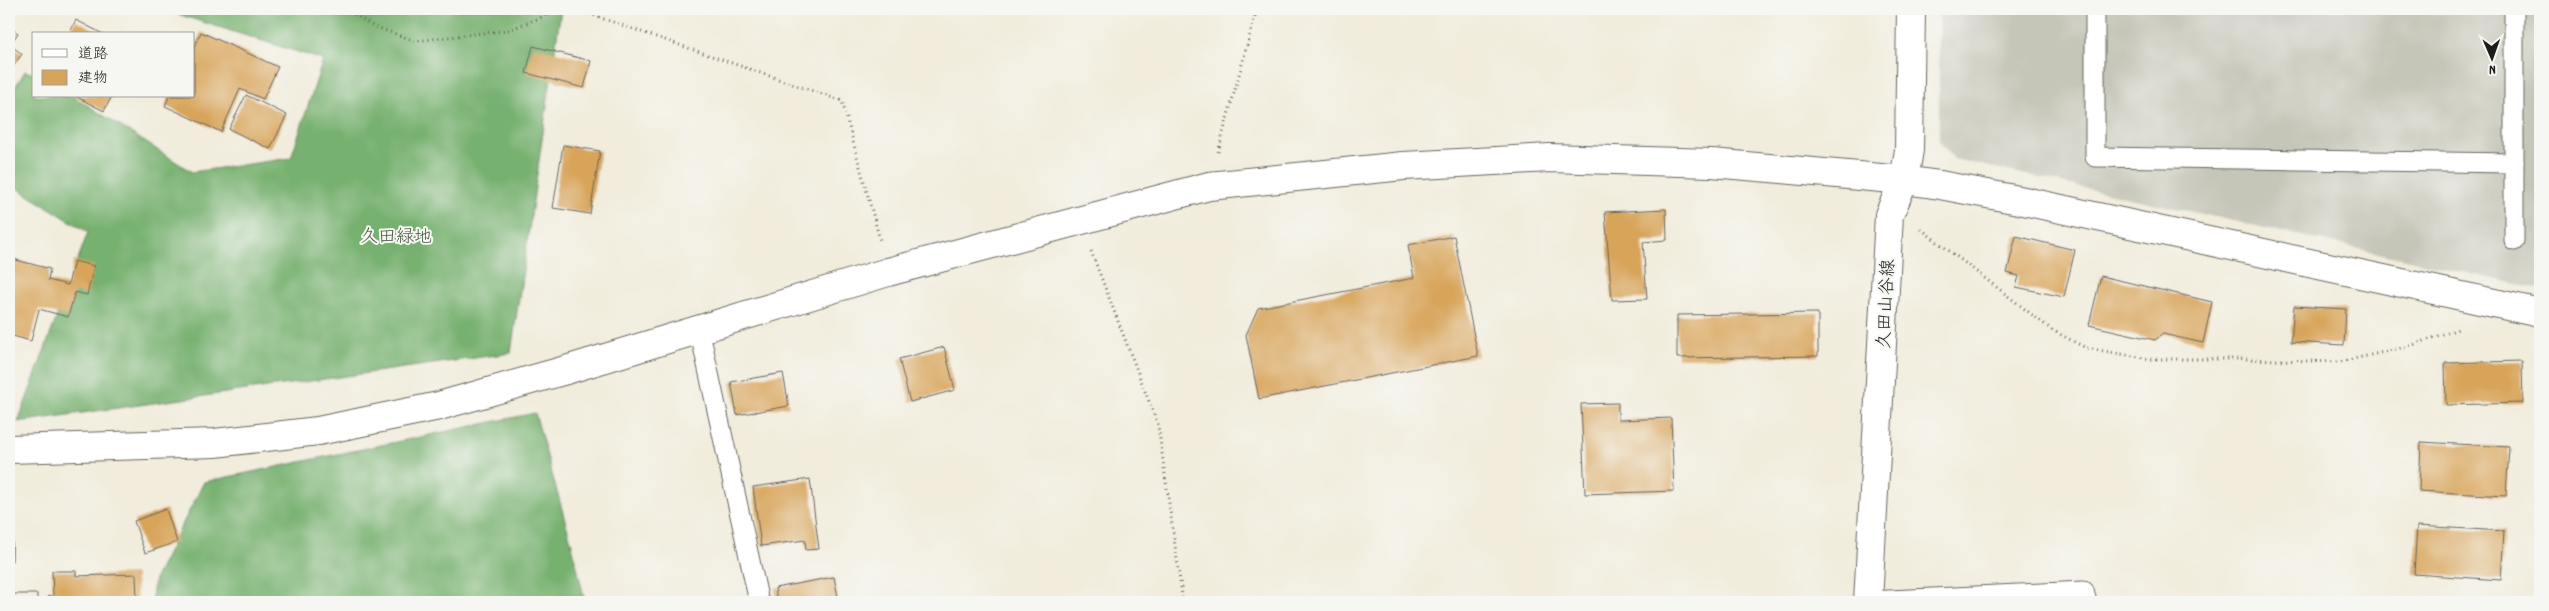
<svg xmlns="http://www.w3.org/2000/svg" width="2549" height="611" viewBox="0 0 2549 611" font-family="Dekko,'Klee One',sans-serif">
<rect width="100%" height="100%" fill="#f6f6f2"/>
<filter id="ink" filterUnits="userSpaceOnUse"><feTurbulence type="fractalNoise" baseFrequency=".02" numOctaves="2"/><feDisplacementMap in="SourceGraphic" scale="10" xChannelSelector="R" yChannelSelector="G"/><feConvolveMatrix kernelMatrix="1 2 1 2 8 2 1 2 1" color-interpolation-filters="sRGB"/></filter>
<filter id="wash" filterUnits="userSpaceOnUse"><feTurbulence type="fractalNoise" baseFrequency=".0096" numOctaves="4" result="noise"/><feDisplacementMap in="SourceGraphic" scale="20" xChannelSelector="R" yChannelSelector="G"/><feGaussianBlur stdDeviation="1.12" result="paint"/><feColorMatrix in="noise" values="0 0 0 0 0 0 0 0 0 0 0 0 0 0 0 0 0 1.4 0 .05"/><feComposite in="paint" operator="in"/></filter>
<g filter="url(#wash)">
<rect width="100%" height="100%" fill="#f1ecdb"/>
<path fill="#c5c5b8" d="M1939,9H2540V289L1954,159L1939,141Z"/>
<g fill="#77b170" stroke="#4a6646">
<path d="M161,9H561L511,353L18,422L88,232L9,183V97L25,71L34,74V96H73L192,172L291,158L323,60Z"/>
<path d="M535,413L572,545L585,602H151L155,578L204,482Z"/>
</g>
<g id="blocks">
<g fill="#d8a45a">
<path d="M76,20L103,34H69Z"/>
<path d="M9,27L18,33L10,45L22,54L9,72Z"/>
<path d="M201,32L278,67L263,99L240,89L221,132L165,106L169,96H194V47Z"/>
<path d="M533,46L591,61L584,88L526,73Z"/>
<path d="M246,95L287,115L270,149L229,129Z"/>
<path d="M75,96H112L104,111Z"/>
<path d="M563,145L600,151L590,214L553,208Z"/>
<path d="M1666,209L1667,240L1643,242L1647,299L1612,300L1605,212Z"/>
<path d="M1454,236L1478,356L1259,399L1246,335L1258,308L1414,278L1408,245Z"/>
<path d="M2016,236L2075,250L2064,297L2016,287L2019,276L2007,273Z"/>
<path d="M9,258L50,269L48,280L68,285L74,261L94,266L87,295L75,292L68,317L39,309L31,341L9,335Z"/>
<path d="M2101,276L2212,302L2203,343L2163,334L2155,340L2089,325Z"/>
<path d="M2294,306L2346,309L2344,345L2291,342Z"/>
<path d="M1818,313V356L1677,358V315Z"/>
<path d="M944,347L955,390L910,402L899,359Z"/>
<path d="M2522,361L2523,403L2446,405L2445,363Z"/>
<path d="M783,373L789,406L737,415L731,382Z"/>
<path d="M1618,403V420L1671,418L1674,491L1585,494L1581,404Z"/>
<path d="M2421,442L2509,447L2506,496L2419,491Z"/>
<path d="M810,479L819,549L806,550L805,540L761,546L753,487Z"/>
<path d="M9,498H14L12,561H9Z"/>
<path d="M166,509L177,542L145,553L134,521Z"/>
<path d="M2417,526L2504,531L2501,580L2414,574Z"/>
<path d="M52,571H76V576L136,574L137,602H48V596H53Z"/>
<path d="M834,577L839,602H777L775,588Z"/>
<rect x="9" y="594" width="28" height="8"/>
</g>
</g>
</g>
<g filter="url(#ink)">
<use href="#blocks" fill-opacity="0" stroke="#67655f" stroke-width="1"/>
<g fill="none" stroke-linecap="round" stroke-linejoin="round">
<g stroke="#67655f" stroke-width="21">
<g id="service">
<path d="M2095,9V157L2514,163"/>
<path d="M2514,9V241"/>
<path d="M699,328L759,602"/>
<path d="M1868,601L2084,591L2087,602"/>
</g>
</g>
<g stroke="#67655f" stroke-width="30">
<g id="minor">
<path d="M1904,180L1940,185L2024,201L2540,313"/>
<path d="M1868,602L1889,215L1904,180L1909,150L1911,9"/>
</g>
</g>
<g stroke="#67655f" stroke-width="30">
<path id="tertiary" d="M9,449L215,443L318,431L439,406L566,370L888,272L1209,186L1403,166L1549,158L1712,163L1904,180"/>
</g>
<g stroke="#67655f" stroke-width="3" stroke-dasharray="1 4" stroke-linecap="butt">
<path d="M346,9L373,26L415,41L509,30L562,9"/>
<path d="M575,9L842,101L880,240"/>
<path d="M1218,152L1257,9"/>
<path d="M1921,229L2052,330L2086,348L2151,359H2247L2340,362L2410,346L2458,329"/>
<path d="M1091,251L1158,425L1183,602"/>
</g>
<use href="#service" stroke="#fff" stroke-width="19"/>
<use href="#minor" stroke="#fff" stroke-width="28"/>
<use href="#tertiary" stroke="#fff" stroke-width="28"/>
</g>
</g>
<g text-anchor="middle" stroke-width="4" stroke-linejoin="round" paint-order="stroke">
<g font-size="18" fill="#465a40" stroke="#f6f6f2">
<text x="396" y="242">久田緑地</text>
</g>
<g font-size="18" fill="#1c1c1c" stroke="#f6f6f2">
<text transform="translate(1885 304) rotate(-87)" y="6">久田山谷線</text>
</g>
</g>
<rect width="2549" height="611" fill="none" stroke="#f6f6f2" stroke-width="30"/>
<rect x="32" y="32" width="162" height="65" fill="#f6f6f2" stroke="#9f9f9c"/>
<rect x="42" y="49" width="25" height="8" fill="#ffffff" stroke="#9f9f9c"/>
<text x="78" y="58" font-size="15" fill="#1c1c1c">道路</text>
<rect x="42" y="70" width="25" height="15" fill="#d8a45a" stroke="#9f9f9c"/>
<text x="78" y="82" font-size="15" fill="#1c1c1c">建物</text>
<g transform="translate(2492 58) rotate(178)" stroke="#f6f6f2" stroke-width="4" paint-order="stroke">
<path d="M0-4L9 19L0 12L-9 19Z" fill="#1c1c1c"/>
<text y="-8" font-size="14" font-weight="bold" text-anchor="middle" fill="#1c1c1c">N</text>
</g>
</svg>
